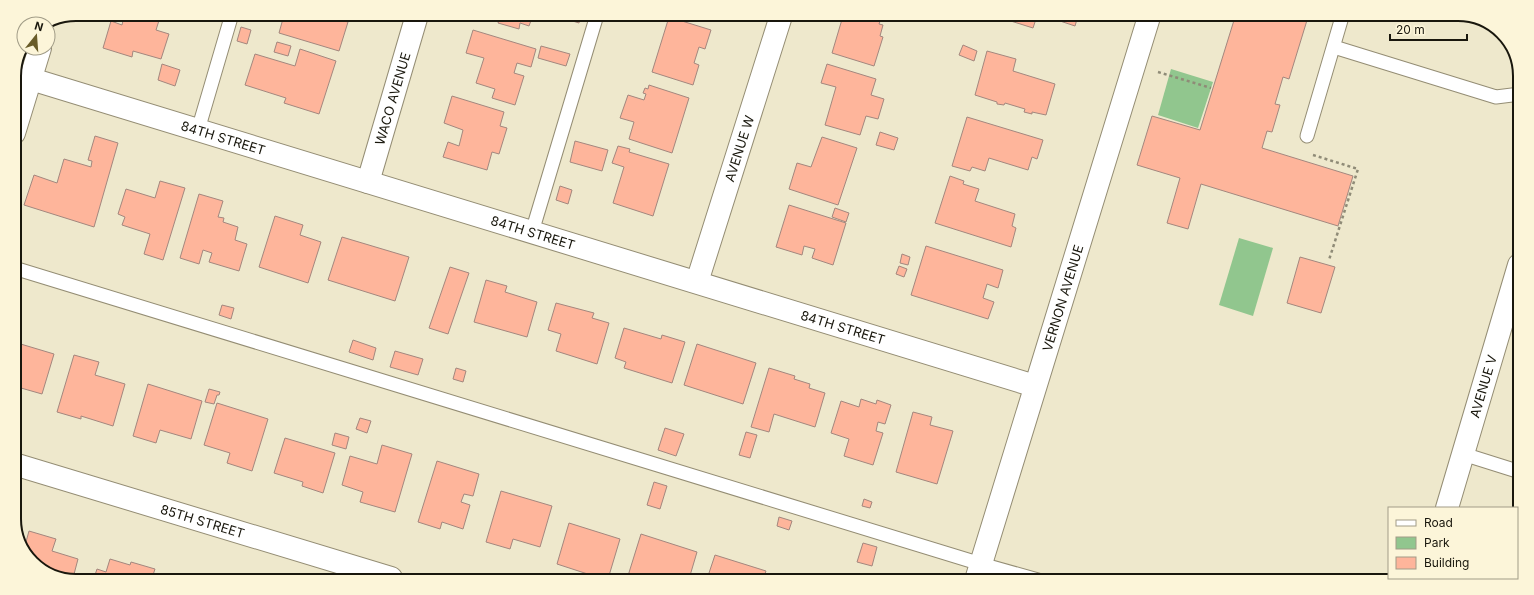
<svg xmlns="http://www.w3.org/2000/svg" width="1534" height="595" viewBox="0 0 1534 595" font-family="Inter,sans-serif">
<rect width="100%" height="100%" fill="#eee8cc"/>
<g fill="#91c68e">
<path d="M1171,69L1213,82L1198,128L1158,115Z"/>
<path d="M1239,238L1273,248L1253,316L1219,305Z"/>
</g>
<g fill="#feb59b" stroke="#a3877e">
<path d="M129,14H161L156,30L169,34L161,59L133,51L132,57L103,48L111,21L122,25L124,16L128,17Z"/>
<path d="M284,15H327L326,16L348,22L339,51L279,33Z"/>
<path d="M495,15H533L529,26L520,23L519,29L498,23L500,17Z"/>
<path d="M564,15H581L579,23L563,18Z"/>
<path d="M843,16H882L879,24L883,25L880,36L883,37L874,66L832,53Z"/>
<path d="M999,16H1037L1033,28L998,17Z"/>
<path d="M1045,16H1078L1075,26Z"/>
<path d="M669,17L711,30L705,49L699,47L694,63L699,65L693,85L652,72Z"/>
<path d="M1235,17H1308L1289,79L1283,77L1275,104L1280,105L1272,132L1267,131L1262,148L1353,176L1338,226L1201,184L1188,229L1167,223L1180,178L1137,165L1152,116L1200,130Z"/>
<path d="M241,27L251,30L247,44L237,41Z"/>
<path d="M473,30L536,49L531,67L517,63L514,73L524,76L515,105L492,98L495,89L476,83L484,58L466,53Z"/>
<path d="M277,42L291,46L288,56L274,52Z"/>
<path d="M963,45L977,51L974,61L959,55Z"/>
<path d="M541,46L570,54L566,66L538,58Z"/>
<path d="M300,49L336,61L319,114L284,103L286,98L245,85L255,54L295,66Z"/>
<path d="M987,51L1016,59L1013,71L1055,84L1046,115L1032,112V114L1024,112L1025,109L1005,103L1004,105L997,104V102L975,95Z"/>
<path d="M162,64L180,70L175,86L158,80Z"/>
<path d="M827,64L876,79L871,95L884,99L878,119L866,116L860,135L825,125L836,87L821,83Z"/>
<path d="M649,85L689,98L672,153L629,139L634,122L620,118L628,95L644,100L646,94L643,93L645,88L648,89Z"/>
<path d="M452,96L504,112L500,126L507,128L499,154L492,152L487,170L443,157L448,142L459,146L463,130L444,123Z"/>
<path d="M967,117L1043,140L1037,159L1032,157L1028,170L989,158L985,171L972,167L970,171L952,166Z"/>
<path d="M880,132L898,138L894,150L876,145Z"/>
<path d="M95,136L118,143L94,227L24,205L34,175L57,183L64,159L91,167L92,161L88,160Z"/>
<path d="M822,137L857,148L838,205L789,189L797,163L811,167Z"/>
<path d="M575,141L608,150L602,171L570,162Z"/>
<path d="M618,146L630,149L629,152L669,164L653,216L613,203L624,167L612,163Z"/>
<path d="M950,176L964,181L963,184L979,189L975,201L1015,214L1012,226L1016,228L1011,247L935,223Z"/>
<path d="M160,181L185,188L163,260L144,254L150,234L122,225L125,217L118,214L126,189L155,198Z"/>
<path d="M560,186L572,190L568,204L556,200Z"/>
<path d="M199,194L223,201L218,217L224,218L223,222L238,227L235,240L247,244L239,271L209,262L212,253L203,250L199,264L180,258Z"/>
<path d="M789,205L846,223L833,265L812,258L815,249L804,246L802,255L776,247Z"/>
<path d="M835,208L849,213L846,222L832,217Z"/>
<path d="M275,216L303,225L300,235L321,242L308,283L259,267Z"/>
<path d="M342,237L409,257L395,301L328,280Z"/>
<path d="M926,246L1003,270L998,288L987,284L983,298L994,302L988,319L911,295Z"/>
<path d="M902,254L910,257L908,265L900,263Z"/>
<path d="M1300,257L1335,267L1321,313L1287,303Z"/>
<path d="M899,266L907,269L904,277L896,274Z"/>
<path d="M450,267L469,273L448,334L429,328Z"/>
<path d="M486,280L507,286L505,292L537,302L527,337L474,322Z"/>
<path d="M556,303L594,313L592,318L609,323L597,364L556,351L561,334L548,330Z"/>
<path d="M222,305L234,308L231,319L219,315Z"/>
<path d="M624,328L661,339L662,335L685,342L672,383L624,368L626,362L615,358Z"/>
<path d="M353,340L376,348L373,360L349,352Z"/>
<path d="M14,342L54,354L42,394L14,386Z"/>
<path d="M697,344L756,363L743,404L684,385Z"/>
<path d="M395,351L423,359L418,375L390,367Z"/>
<path d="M74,355L99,362L95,375L125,384L113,426L81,416V419L57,412Z"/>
<path d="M456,368L466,371L463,382L453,379Z"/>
<path d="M769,368L795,376L794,379L810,384L809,388L825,393L815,427L774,414L769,432L751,427Z"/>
<path d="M148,384L202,401L191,439L160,430L156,443L133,436Z"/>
<path d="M209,389L220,392L219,395H217L214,404L205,402Z"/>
<path d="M861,399L876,404L877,400L891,405L885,424L878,422L876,431L883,433L873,465L844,456L849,439L831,433L841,401L859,407Z"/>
<path d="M217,403L268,419L252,471L227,463L230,453L204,445Z"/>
<path d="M913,412L932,417L930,425L953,431L937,484L896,472Z"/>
<path d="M360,418L371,421L367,433L356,429Z"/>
<path d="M665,428L684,434L676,456L658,450Z"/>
<path d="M746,432L757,435L750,458L739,455Z"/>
<path d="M335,433L349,437L346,449L332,445Z"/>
<path d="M285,438L335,453L323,493L302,486L303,482L274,473Z"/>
<path d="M382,445L412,454L395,512L360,502L363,492L342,485L350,456L377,464Z"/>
<path d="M437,461L479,474L473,496L464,494L461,502L470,505L463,529L442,522L440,529L418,522Z"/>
<path d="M654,482L667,486L660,509L647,505Z"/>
<path d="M501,491L552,506L540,547L513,539L510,549L486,542Z"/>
<path d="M864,499L872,502L870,508L862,506Z"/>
<path d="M779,517L792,521L789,530L777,526Z"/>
<path d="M569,523L620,539L608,579H603L557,564Z"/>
<path d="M29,531L56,539L52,551L78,559L73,578H56L27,556L24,549Z"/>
<path d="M641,534L697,552L689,579H627Z"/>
<path d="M863,543L877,547L872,566L857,562Z"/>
<path d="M715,555L766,571L763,579H707Z"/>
<path d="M110,559L130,565L131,562L155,569L152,578H94L97,569L106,572Z"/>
</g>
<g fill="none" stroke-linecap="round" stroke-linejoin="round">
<g stroke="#948d74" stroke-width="15">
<g id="service">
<path d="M1334,47L1496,97L1520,94"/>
<path d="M198,130L232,14"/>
<path d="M1307,136L1342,17"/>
<path d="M532,232L597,15"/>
<path d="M14,268L981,564L1038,580"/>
<path d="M1504,315L1518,319"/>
<path d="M1463,454L1517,471"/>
</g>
</g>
<g stroke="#948d74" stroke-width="24">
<g id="minor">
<path id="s1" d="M31,79L1035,386"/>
<path d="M14,133L40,48"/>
<path id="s2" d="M368,182L417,15"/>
<path id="s3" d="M697,282L781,16"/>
<path id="s4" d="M14,464L391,578"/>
<path id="s5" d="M1447,508L1519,265"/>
<path id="s6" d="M976,580L1149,17"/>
<path d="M1425,581L1426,578"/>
</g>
</g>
<g stroke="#8f8b77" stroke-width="2.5" stroke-dasharray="3 3" stroke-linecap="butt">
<path d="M1158,72L1211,88"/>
<path d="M1313,155L1358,169L1329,260"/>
</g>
<use href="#service" stroke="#fff" stroke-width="13"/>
<use href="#minor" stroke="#fff" stroke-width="22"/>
</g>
<g text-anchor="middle" stroke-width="3" stroke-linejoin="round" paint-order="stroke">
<g font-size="13" fill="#19170d" stroke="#fcf5d9">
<text dy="5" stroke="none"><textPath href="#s2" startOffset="87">WACO AVENUE</textPath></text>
<text dy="5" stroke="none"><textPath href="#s1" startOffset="201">84TH STREET</textPath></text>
<text dy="5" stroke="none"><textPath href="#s3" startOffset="140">AVENUE W</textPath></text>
<text dy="5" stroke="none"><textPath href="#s1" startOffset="525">84TH STREET</textPath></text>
<text dy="5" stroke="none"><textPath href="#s6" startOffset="295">VERNON AVENUE</textPath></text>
<text dy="5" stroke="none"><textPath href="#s1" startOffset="849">84TH STREET</textPath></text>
<text dy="5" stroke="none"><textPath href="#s5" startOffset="127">AVENUE V</textPath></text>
<text dy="5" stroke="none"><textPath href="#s4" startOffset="197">85TH STREET</textPath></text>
</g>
</g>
<path d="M0 0H1534V595H0ZM76 21H1458A55 55 0 0 1 1513 76V519A55 55 0 0 1 1458 574H76A55 55 0 0 1 21 519V76A55 55 0 0 1 76 21Z" fill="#fcf5d9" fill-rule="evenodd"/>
<path fill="none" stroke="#19170d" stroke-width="2" d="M76 21H1458A55 55 0 0 1 1513 76V519A55 55 0 0 1 1458 574H76A55 55 0 0 1 21 519V76A55 55 0 0 1 76 21Z"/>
<rect x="1388" y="507" width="130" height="72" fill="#fcf5d9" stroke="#a19c87"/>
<rect x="1396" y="520" width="20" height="6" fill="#ffffff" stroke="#a19c87"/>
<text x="1424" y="527" font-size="12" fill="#19170d">Road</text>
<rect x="1396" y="537" width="20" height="12" fill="#91c68e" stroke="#a19c87"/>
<text x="1424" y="547" font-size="12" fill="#19170d">Park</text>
<rect x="1396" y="557" width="20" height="12" fill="#feb59b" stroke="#a19c87"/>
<text x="1424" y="567" font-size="12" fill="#19170d">Building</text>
<g transform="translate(36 36) rotate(17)"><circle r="19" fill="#fcf5d9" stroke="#a19c87"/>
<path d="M0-3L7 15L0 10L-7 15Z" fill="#695c29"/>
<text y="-6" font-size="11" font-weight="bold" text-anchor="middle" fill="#19170d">N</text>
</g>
<path d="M1390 34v6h77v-6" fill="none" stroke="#19170d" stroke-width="2"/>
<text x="1396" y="34" font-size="12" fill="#19170d" stroke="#fcf5d9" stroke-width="3" paint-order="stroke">20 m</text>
</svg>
